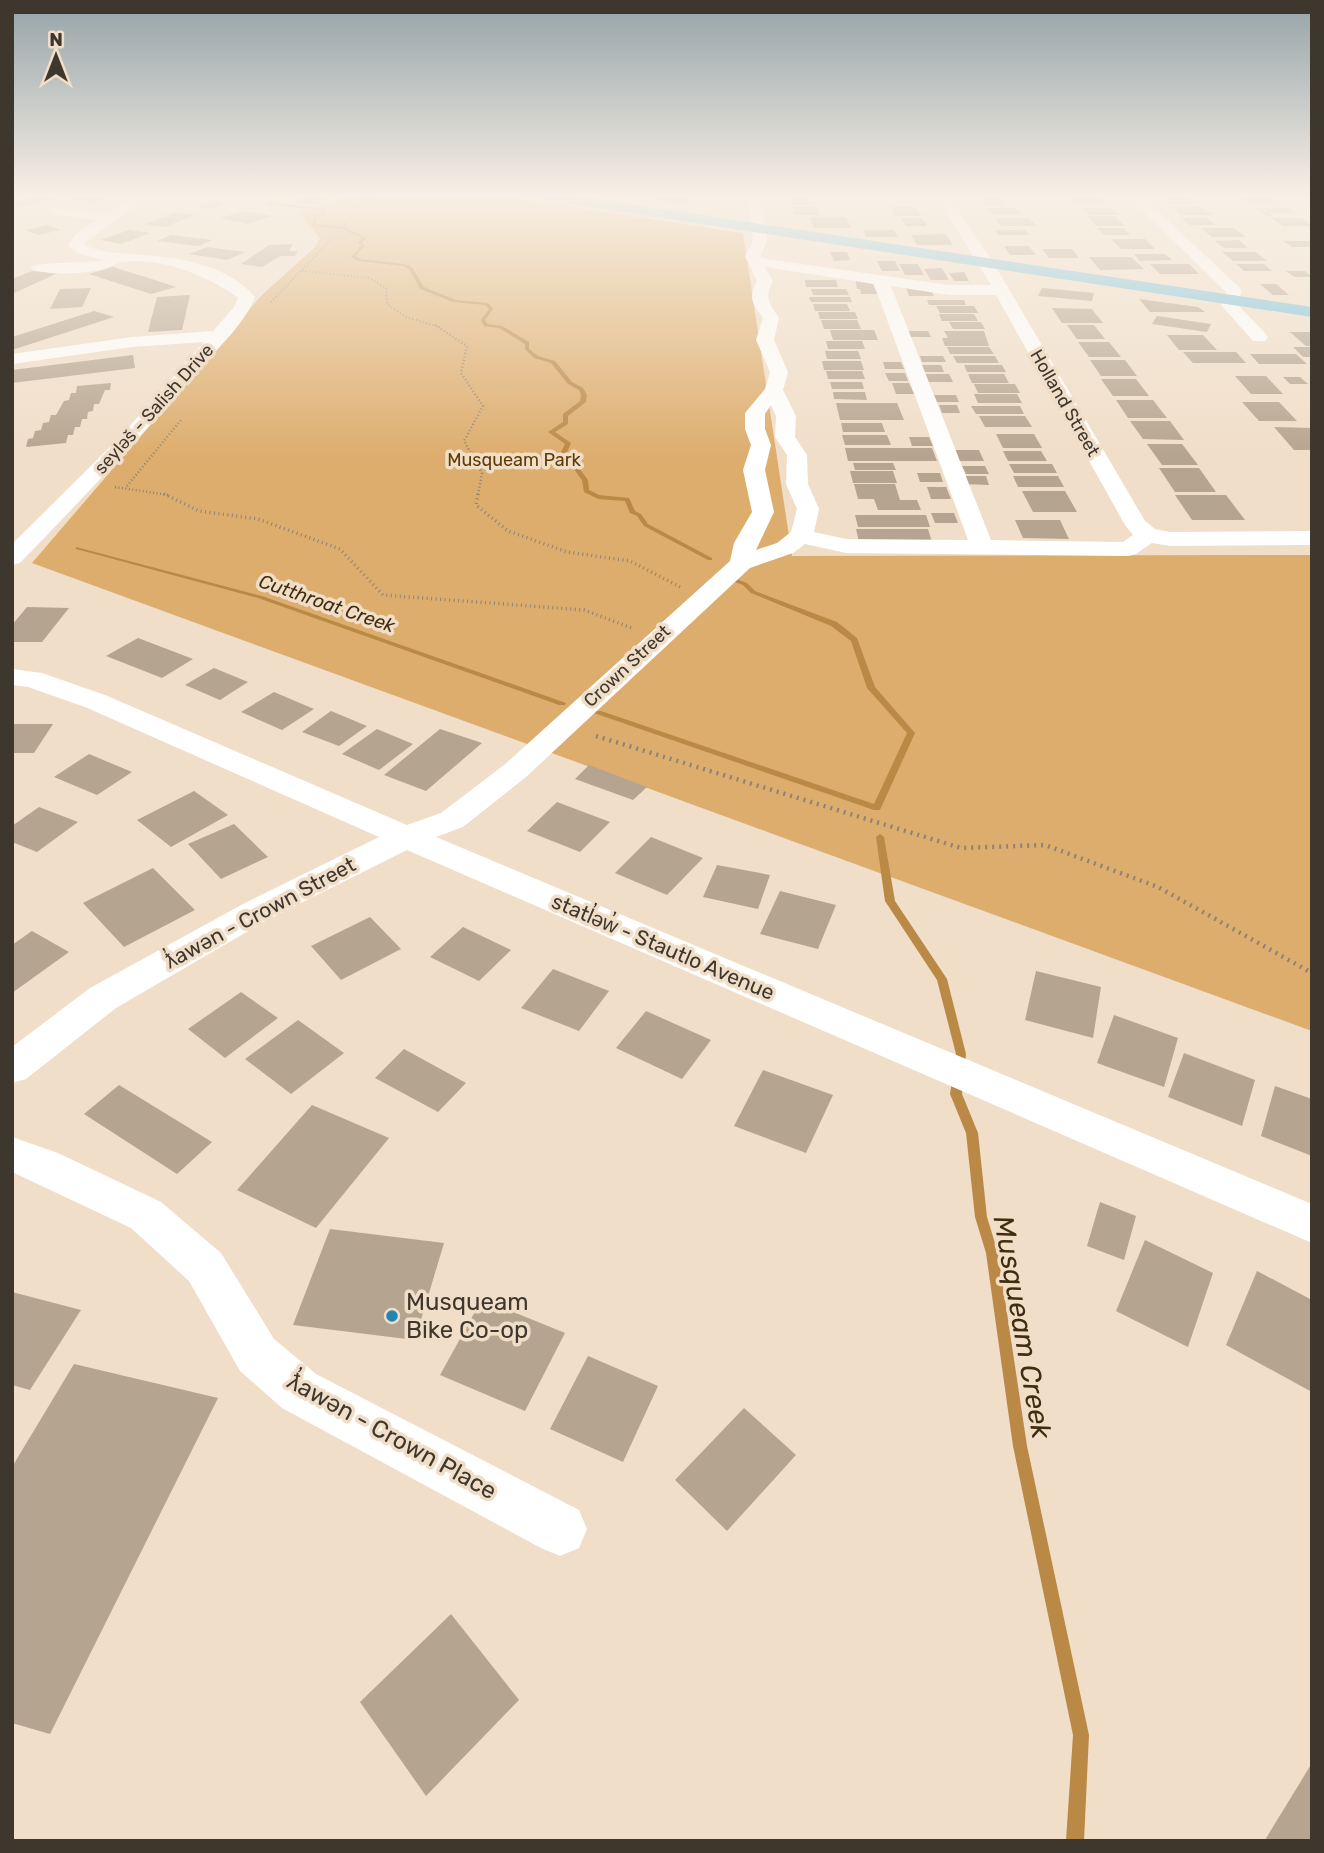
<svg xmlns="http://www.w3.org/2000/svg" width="1324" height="1853" viewBox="0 0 1324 1853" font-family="Rubik,sans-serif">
<rect width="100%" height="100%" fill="#f0dec8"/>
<path fill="#ddad6d" d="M344,196H500L743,233L792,556L1312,555V1031L32,563L261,296L315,247L320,238L298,212L326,205Z"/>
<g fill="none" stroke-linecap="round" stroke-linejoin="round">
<g fill="#ba8946" fill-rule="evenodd">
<path d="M269,202L326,209L324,215L317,218L315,224L344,227L366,238L362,243L365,246L355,256L360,259L405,264L412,267L424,287L456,300L488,303L493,309L485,320L488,324L502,326L529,342V349L538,356L555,361L572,382L583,388L587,395L586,402L568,416V424L555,432L571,443L567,452L588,480L589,490L599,495L629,498L635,511L641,514L648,524L712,558V560H708L644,526L637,516L630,513L625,501L598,499L584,492L582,480L561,452L565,444L548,432L563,422V414L580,401L581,395L579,390L568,384L551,363L534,358L525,349V344L499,328L484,326L481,320L489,309L485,305L453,302L420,289L409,269L403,266L359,261L351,257L361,246L358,243L362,238L342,229L312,226L314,216L322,213L323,211L268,204Z"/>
<path d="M76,547L262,596L566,703L565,705H559L258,598L76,549Z"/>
<path d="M734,578L747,583L755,591L837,622L857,638L875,687L915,733L880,810H874L594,713L595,711H601L874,804L907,733L867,688L851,641L831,626L751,593L743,585L732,581L731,580Z"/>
<path d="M880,834L884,837L895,901L947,979L966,1054L962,1094L978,1133L987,1217L998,1253L1027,1446L1089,1735L1084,1841H1066L1073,1735L1013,1446L986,1253L975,1217L966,1133L950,1094L956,1054L937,980L885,901L876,837Z"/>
</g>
</g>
<g fill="#b5a48f">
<path d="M36,196L59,198L21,207L12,205V202Z"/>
<path d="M77,196H112V197L96,203L68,200Z"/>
<path d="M662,196H674L693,200L681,204L654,200Z"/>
<path d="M1098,196L1106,204H1077L1069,197Z"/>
<path d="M1162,197H1187L1194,204H1169Z"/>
<path d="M1240,197H1270L1280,203H1249Z"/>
<path d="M301,198H326L322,204H297Z"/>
<path d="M790,198H808L811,205H792Z"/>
<path d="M980,198H1000L1006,205H986Z"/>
<path d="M213,200L231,201L214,209L196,207Z"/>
<path d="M792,207H816L820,215H795Z"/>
<path d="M891,207H916L922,216H896Z"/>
<path d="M1172,207H1203L1213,215H1181Z"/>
<path d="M987,208H1015L1021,214H992Z"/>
<path d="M1082,208H1111L1119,215H1090Z"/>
<path d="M1255,208H1289L1296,213H1268L1273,216H1266Z"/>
<path d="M244,211L272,216L248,224L220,218Z"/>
<path d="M175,212L195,215L165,227L145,224Z"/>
<path d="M1087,216H1115L1125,226H1096Z"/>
<path d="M810,217H846L851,228H814Z"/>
<path d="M1206,217L1215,225H1190L1181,218Z"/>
<path d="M901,218H922L927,226H906Z"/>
<path d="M995,218H1029L1036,226H1001Z"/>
<path d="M1271,218H1302L1312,226H1283Z"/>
<path d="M48,225L60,230L38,235L26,230Z"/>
<path d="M1097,228H1123L1130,235H1104Z"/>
<path d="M1201,228H1234L1246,237H1212Z"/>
<path d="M129,230L150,233L121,244L100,240Z"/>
<path d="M863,230H894L898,237H866Z"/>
<path d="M995,230H1025L1030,235H999Z"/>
<path d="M946,234L953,245H917L911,235Z"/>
<path d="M171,235L212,240L199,246L157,241Z"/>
<path d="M1111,239H1145L1155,249H1121Z"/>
<path d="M1239,240L1248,248H1224L1215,241Z"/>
<path d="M1283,241H1312V247H1292Z"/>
<path d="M293,244L289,251H298L295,256H280L262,267L241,264L269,245Z"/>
<path d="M1004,246H1029L1036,255H1010Z"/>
<path d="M207,247L245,252L227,260L189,254Z"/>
<path d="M1042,249H1072L1079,258H1049Z"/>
<path d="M830,252H847L850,260L834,261Z"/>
<path d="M1222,252H1256L1267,261H1233Z"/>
<path d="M1134,254H1165L1172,260L1140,261Z"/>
<path d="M1089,257H1131L1144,269L1100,270Z"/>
<path d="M877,261H895L900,271H882Z"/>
<path d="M899,264H918L924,275H905Z"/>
<path d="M1150,264H1189L1199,274H1160Z"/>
<path d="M1236,264H1264L1272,271H1244Z"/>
<path d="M113,267L158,281L176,287L151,294L89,274Z"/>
<path d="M942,268L949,280H931L924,269Z"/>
<path d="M32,271L58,273L12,294V279Z"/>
<path d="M1286,271H1305L1312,277H1294Z"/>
<path d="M964,272L969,281H954L949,273Z"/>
<path d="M855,278L871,280L877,294H861L860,289H857Z"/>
<path d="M805,280H836L838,287H806Z"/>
<path d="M1260,284H1276L1289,295H1273Z"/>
<path d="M91,288L82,307L50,309L60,289Z"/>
<path d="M906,288H930L934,296H909Z"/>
<path d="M1042,288L1094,293L1092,301L1038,296Z"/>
<path d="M811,289H846L849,295H813Z"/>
<path d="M190,295L182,330L148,332L157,297Z"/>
<path d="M809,297H850L852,302H811Z"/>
<path d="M1139,299L1198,307L1205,312H1150Z"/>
<path d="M927,300H964L966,305H929Z"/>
<path d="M813,304H847L850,311H815Z"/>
<path d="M936,306H974L978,313H940Z"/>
<path d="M1052,308L1092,309L1103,323H1062Z"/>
<path d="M94,311L114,317L12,350V337Z"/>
<path d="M818,312H855L858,319H820Z"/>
<path d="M939,314H974L978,321H942Z"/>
<path d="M1157,316L1211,324L1207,332L1152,324Z"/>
<path d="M821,320H857L861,329H824Z"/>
<path d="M949,322H981L985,329H953Z"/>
<path d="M1067,325H1094L1105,339H1077Z"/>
<path d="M830,330H874L878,340H833Z"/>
<path d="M908,331H928L931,337H911Z"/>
<path d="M944,331H984L989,346H945L942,338H948Z"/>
<path d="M1290,332H1312V346H1306Z"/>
<path d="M1167,335H1203L1217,350H1179Z"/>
<path d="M826,341H862L865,349H828Z"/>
<path d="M1078,342H1109L1121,357H1089Z"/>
<path d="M947,347H989L994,354H950Z"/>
<path d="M1293,347H1310L1312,357H1303Z"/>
<path d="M825,351H858L861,359H827Z"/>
<path d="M1183,352H1236L1246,363H1193Z"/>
<path d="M1250,354H1296L1307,364H1259Z"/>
<path d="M133,355L135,368L12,383V370Z"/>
<path d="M920,356H943L946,362H922Z"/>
<path d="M953,356H995L999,363H957Z"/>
<path d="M1090,360H1125L1137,376H1101Z"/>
<path d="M822,361H861L864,370H824Z"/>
<path d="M883,362H901L904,369H885Z"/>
<path d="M921,365H941L944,372H924Z"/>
<path d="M964,365H1002L1006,372H967Z"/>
<path d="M826,371H862L865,379H828Z"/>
<path d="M885,373H905L908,381H889Z"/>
<path d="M923,374H949L953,382H927Z"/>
<path d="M968,374H1004L1009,383H972Z"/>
<path d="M1235,376H1266L1283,394H1251Z"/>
<path d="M1283,377H1300L1308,384H1290Z"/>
<path d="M1101,379H1136L1149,396H1113Z"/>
<path d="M830,382H862L864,389H832Z"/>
<path d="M111,383L110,390H105L99,404H94L93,411L88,412L87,419H82L80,427H75L73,435H68L66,443L26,447L28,439L33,438L35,431L41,430L43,423L49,422L51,415H56L64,401L69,400L71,393H76L77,386Z"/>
<path d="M892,383H909L914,394H896Z"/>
<path d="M974,384H1015L1020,393H978Z"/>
<path d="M833,392H865L867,400L834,399Z"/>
<path d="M974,394H1017L1022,403H978Z"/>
<path d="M934,395H956L959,402H937Z"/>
<path d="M1116,400H1153L1167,418H1128Z"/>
<path d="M1242,402H1279L1297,421H1259Z"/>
<path d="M836,403H897L904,420H840Z"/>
<path d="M939,405H957L960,413H942Z"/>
<path d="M971,406H1020L1024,414H976Z"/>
<path d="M979,416H1025L1032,427H985Z"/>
<path d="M1130,421H1170L1184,440L1143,439Z"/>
<path d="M841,423H882L885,432H843Z"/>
<path d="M1274,427L1312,428V450H1294Z"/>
<path d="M996,434H1034L1042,448H1003Z"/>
<path d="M842,435H887L891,445H845Z"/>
<path d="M909,437H929L933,446H912Z"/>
<path d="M1147,444H1182L1198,465H1162Z"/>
<path d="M845,448H932L937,461H848Z"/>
<path d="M955,450H979L984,461H959Z"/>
<path d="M1003,451H1041L1047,461H1008Z"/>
<path d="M853,463H893L896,470H855Z"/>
<path d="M1009,464H1052L1057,473H1014Z"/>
<path d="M962,466H985L989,474H966Z"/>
<path d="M1159,468H1199L1216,492H1175Z"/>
<path d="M850,471H893L897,483H853Z"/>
<path d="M917,473H940L943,482H920Z"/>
<path d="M961,476H986L989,485L964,484Z"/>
<path d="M1013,476H1058L1064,487H1018Z"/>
<path d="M854,484H895L900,500H917L921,510H878L874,499H858Z"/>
<path d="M927,487H946L951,499H931Z"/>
<path d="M1022,491H1065L1077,512H1033Z"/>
<path d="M1175,495H1226L1245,520H1192Z"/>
<path d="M931,513H954L958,523H935Z"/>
<path d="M855,515H926L930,527H858Z"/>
<path d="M1015,520H1060L1069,539L1023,538Z"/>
<path d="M856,529H928L932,542H859Z"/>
<path d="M27,607L69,608L42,642H12V625Z"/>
<path d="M138,638L193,659L162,678L106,656Z"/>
<path d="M214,668L248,682L220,700L185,685Z"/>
<path d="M274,692L314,709L282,730L241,712Z"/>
<path d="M331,711L367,726L339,746L302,732Z"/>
<path d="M12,724H53L34,753H12Z"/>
<path d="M377,729L413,744L379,770L342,754Z"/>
<path d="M440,729L482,743L426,791L384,775Z"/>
<path d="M89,754L132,772L97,795L54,777Z"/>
<path d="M589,765L647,787L633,800L575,779Z"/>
<path d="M194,791L228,815L171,847L137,820Z"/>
<path d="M557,802L610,822L580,852L527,831Z"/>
<path d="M39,807L78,822L37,852L12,842V826Z"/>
<path d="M234,824L268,857L221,879L188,844Z"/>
<path d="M651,837L703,858L667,895L615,873Z"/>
<path d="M717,865L770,875L758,909L703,897Z"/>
<path d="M153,868L195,910L124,947L83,903Z"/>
<path d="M780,891L836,905L818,949L760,934Z"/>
<path d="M370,917L401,949L341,980L311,946Z"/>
<path d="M463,927L511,950L479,981L430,957Z"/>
<path d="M32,931L69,952L12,993V945Z"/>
<path d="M553,969L609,991L579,1031L521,1008Z"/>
<path d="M1036,971L1101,987L1093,1038L1025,1020Z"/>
<path d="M241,992L278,1018L225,1058L188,1029Z"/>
<path d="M646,1011L711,1040L682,1079L616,1048Z"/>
<path d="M1114,1015L1178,1038L1164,1087L1097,1063Z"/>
<path d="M298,1020L344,1053L291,1094L245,1059Z"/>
<path d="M404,1049L466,1083L438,1112L375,1078Z"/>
<path d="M1184,1053L1255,1080L1242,1126L1168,1097Z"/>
<path d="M763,1070L833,1095L806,1153L734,1126Z"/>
<path d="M119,1085L212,1142L177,1174L84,1114Z"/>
<path d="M1275,1086L1312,1099V1156L1261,1136Z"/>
<path d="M312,1105L389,1138L316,1228L237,1190Z"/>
<path d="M1100,1202L1136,1216L1124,1260L1087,1246Z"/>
<path d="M330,1229L444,1243L415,1340L293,1325Z"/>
<path d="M1145,1240L1213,1273L1188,1347L1116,1311Z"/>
<path d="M1257,1271L1312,1300V1392L1226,1345Z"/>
<path d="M12,1292L81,1310L30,1390L12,1385Z"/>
<path d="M482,1299L565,1333L525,1411L440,1375Z"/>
<path d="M588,1356L658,1386L623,1462L550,1429Z"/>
<path d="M74,1364L218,1398L50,1734L12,1723V1467Z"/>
<path d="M744,1408L796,1455L727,1531L675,1480Z"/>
<path d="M451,1614L519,1700L426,1796L360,1702Z"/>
<path d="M1312,1763V1841H1266L1265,1840Z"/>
</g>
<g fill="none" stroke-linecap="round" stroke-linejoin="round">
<g stroke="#8f8374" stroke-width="2" stroke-dasharray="1 2.5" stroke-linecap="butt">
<path d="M360,203L379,196"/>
<path d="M302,271L370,278L386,288L387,304L406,317L440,327"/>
<path d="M271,302L345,225L362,196"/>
</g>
<g stroke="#8f8374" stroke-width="2.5" stroke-dasharray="1 2.5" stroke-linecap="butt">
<path d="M435,325L467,346L461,373L483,406L464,441L482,473L478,495"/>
<path d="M127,486L181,420"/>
<path d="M115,487L168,495"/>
</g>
<g stroke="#8f8374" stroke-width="3.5" stroke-dasharray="1 3.5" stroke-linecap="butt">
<path d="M164,494L199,511L258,519L340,549L383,595L584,610L632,628"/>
<path d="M478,494L476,505L508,531L567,552L630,561L680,587"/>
</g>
<path stroke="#8f8374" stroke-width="4.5" stroke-dasharray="2 5" stroke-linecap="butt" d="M596,736L961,848L1045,845L1158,887L1312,973"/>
<g fill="#fff" fill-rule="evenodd">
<path d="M134,196H149L83,244C102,254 123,253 143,255C180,257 230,266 255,297C244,325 219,346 200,369C142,436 82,499 20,563L12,565V544L120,437L204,342L132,347L12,364V354L132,337L213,331L234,307L238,298C212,277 158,256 123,262C117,263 109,267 103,269C81,274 56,276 34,270L31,267C39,261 85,264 102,260L78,253L68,246L76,234L97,220L52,214V208L107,213Z"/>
<path d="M748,196H761L767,240L760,258L949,285H991L936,196H949L999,272L1145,521L1155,529L1170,532L1312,531V545L1170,546L1152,543L1136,554L1128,556L846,553L805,544L793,553L750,568L526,777L463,827L436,837L1312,1204V1243L407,850L267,920L116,1008L26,1079L12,1083V1047L90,988L243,904L379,837L85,707L28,687L12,685V669L42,673L105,695L407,825L441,813L504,765L730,561L734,543L752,512L743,470L751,445L745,429V413L765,389L770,372L756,340L763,318C752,303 748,298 757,281L745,256L753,240ZM765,267L874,284L968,540L846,539L814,532L819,509L808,484L807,455L795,437L796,416L783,390L788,372L774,340L779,318C769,303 764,298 773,281ZM891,286L949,295H996L1125,525L1133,535L1123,542L991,540ZM771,405L776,416L775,437L787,455L786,484L797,509L791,532L777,543L756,550L774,512L765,470L771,445L765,429V414Z"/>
<path d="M1128,196H1142L1240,288L1242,291L1237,304L1265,333L1268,337L1265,341H1253L1221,305L1226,292Z"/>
<path d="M1300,196H1312V204Z"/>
<path d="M12,1137L58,1153L161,1202L221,1253L274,1339L316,1374L579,1510L587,1529L579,1548L560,1556L541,1548L282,1408L240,1371L189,1281L131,1228L12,1172Z"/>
</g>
<path fill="#76c0dd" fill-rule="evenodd" d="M537,196H575L1312,307V317L544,200Z"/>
</g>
<linearGradient id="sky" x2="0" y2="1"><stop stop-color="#95a3a7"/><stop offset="0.43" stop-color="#f8f0e6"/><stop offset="1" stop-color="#f8f0e6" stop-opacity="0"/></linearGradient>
<rect width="1324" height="456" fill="url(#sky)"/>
<circle fill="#2186b0" stroke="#f0dec8" stroke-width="2.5" cx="392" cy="1316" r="7"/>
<g text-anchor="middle" stroke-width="7" stroke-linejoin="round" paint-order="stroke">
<g font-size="18" fill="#3e372e" stroke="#f0dec8">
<text transform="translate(1065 403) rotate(60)" y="6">Holland Street</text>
<text transform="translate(154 409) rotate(-48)" y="6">seyləš - Salish Drive</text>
<text transform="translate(627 666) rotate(-43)" y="6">Crown Street</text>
</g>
<g font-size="18" fill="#5d3c03" stroke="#f0dec8">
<text x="514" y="466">Musqueam Park</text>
</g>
<g font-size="19" font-style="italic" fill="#412c0e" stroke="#f0dec8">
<text transform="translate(327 603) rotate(19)" y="7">Cutthroat Creek</text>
</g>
<g font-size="21" fill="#3e372e" stroke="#f0dec8">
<text transform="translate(260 913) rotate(-28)" y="7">ƛ̓awən - Crown Street</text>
<text transform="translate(663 947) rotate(23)" y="7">statl̓əw̓ - Stautlo Avenue</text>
</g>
<g font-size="24" fill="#3e372e" stroke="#f0dec8" text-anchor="start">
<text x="406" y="1310">Musqueam<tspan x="406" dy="28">Bike Co-op</tspan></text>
</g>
<g font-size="24" fill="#3e372e" stroke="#f0dec8">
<text transform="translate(392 1436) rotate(29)" y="8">ƛ̓awən - Crown Place</text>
</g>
<g font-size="28" font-style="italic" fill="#412c0e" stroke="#f0dec8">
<text transform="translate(1023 1327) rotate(80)" y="10">Musqueam Creek</text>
</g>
</g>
<rect width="1324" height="1853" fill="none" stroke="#3e372e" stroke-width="28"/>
<g transform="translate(56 56)" stroke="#f0dec8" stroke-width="5" paint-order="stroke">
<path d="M0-5L12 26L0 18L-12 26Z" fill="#3e372e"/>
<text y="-10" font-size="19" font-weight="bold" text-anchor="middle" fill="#3e372e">N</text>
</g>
</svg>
